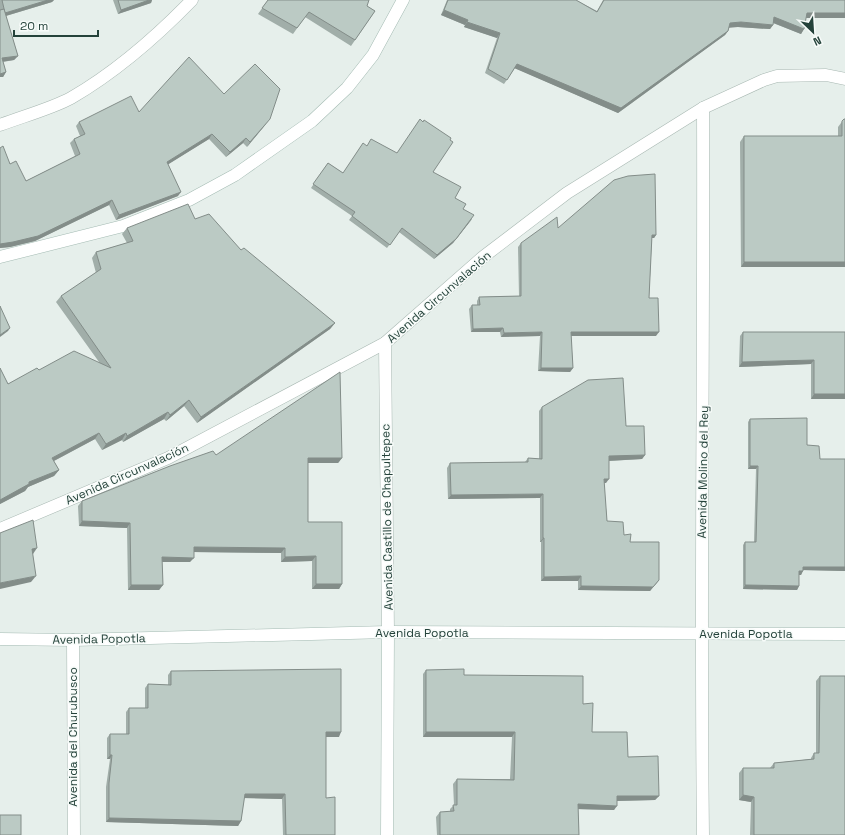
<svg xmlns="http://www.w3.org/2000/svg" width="845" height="835" viewBox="0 0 845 835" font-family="'Space Grotesk',sans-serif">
<rect width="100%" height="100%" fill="#e6efeb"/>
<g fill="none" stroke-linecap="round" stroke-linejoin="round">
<g stroke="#a8b8b2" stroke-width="13">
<g id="street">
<path d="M0,125C21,117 53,108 71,98C116,72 156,37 192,0"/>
<path d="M385,343L388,632"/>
<path d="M0,529L168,458L385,343L483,257L567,193L703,108L764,80L777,76L826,75L845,79"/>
<path d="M73,640L74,835"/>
<path d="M703,835C700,593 704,351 703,108"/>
</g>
</g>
<g stroke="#a4bbb3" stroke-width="13">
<g id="secondary">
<path d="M0,257L123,226L189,200L235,175L312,121L347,88L373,55L403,0"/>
<path d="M0,639L73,640L388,632L845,634"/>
<path d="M387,835L388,632"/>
</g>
</g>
<use href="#street" stroke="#fff" stroke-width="12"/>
<use href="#secondary" stroke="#fff" stroke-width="12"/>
</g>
<g fill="#a1aea9">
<path d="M0,0H54L52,2L6,16L18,56L14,60L3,62L6,72L3,77H0Z"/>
<path d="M113,0H152L151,3L118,14Z"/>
<path d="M268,0L367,6L375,11L351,46L305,17L293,34L258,14Z"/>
<path d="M447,0H576L597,11L603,0H845V18H806L804,29L801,34L773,23V25L770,29L738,27H729L728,31L725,35L618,113L515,68L504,84L485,73L497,38L464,27L465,25L441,15Z"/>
<path d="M224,94L266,124L247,147L243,143L226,157L209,139L168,164L178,196L116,220L109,205L35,241L10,247L0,248V148L10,164L26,181L75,156L70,143L74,139L80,136L76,126L79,122L139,112Z"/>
<path d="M844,119L845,267H741L740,142L744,136H838V127Z"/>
<path d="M450,140L433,172L455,198L463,209L472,219L453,243L434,259L399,232L387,248L349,220L352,216L311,188L328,163L343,173L397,153Z"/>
<path d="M195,219L241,250L335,323L330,329L197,423L184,406L166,421L164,419L123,442L122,440L102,450L95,439L54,461L59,470L54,476L28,487L25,491L0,504V368L8,384L39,370L99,362L56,302L61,296L96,273L92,258L96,252L127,243L122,234L127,228Z"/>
<path d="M558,228L656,235L654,238H652L649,298L656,336H571L573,368L570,372L538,371L540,336L501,337L500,332H471L469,309L472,305H477V301L479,297L519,296L518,247L521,243Z"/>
<path d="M743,332H845V399H811V364L739,367L740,336Z"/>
<path d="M542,407L626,426L645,455L642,459L609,461L606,483H604L607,521L624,535L630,542L659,580L650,591L578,590V581H541V542H540V498L448,499L447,468L450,463L525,462L528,458L539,459V411Z"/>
<path d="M750,419L807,445L820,459L845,571L803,570L801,575H799V586L797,590L743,589V545L745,542H754L756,469H748V422Z"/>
<path d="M216,455L342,458L338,463H308V522L342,584L339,589H312V561L281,562V553L194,552L190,562H162L163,585L159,590H128L127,528L79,526L78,506L82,501Z"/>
<path d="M426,670L464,675L583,704L592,732L628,757L659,796L655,800L617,801L614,810L578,809L579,835H437L436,817L440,812H450V809L454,805L453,784L457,779H510L512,737H423V674Z"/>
<path d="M171,671L339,737H326V798L335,835H283L282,799L244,798L241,821L238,826L106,822V787L110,759H107V738L110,734H126V712L129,708H145V688L148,684L168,685V675Z"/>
<path d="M820,676L845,835H750L751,802L739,800V773L743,768H770L774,763L811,759V758L814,753H816V681Z"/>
</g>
<g fill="#838d89">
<path d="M48,0H54L52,2L2,17L5,13Z"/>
<path d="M149,0H152L151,3L118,14L121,10Z"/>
<path d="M444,10L468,20L465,25L441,15Z"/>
<path d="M807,13H845V18H804Z"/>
<path d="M774,17L804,29L801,34L771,22Z"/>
<path d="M467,22L500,33L497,38L464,27Z"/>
<path d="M741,22L773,25L770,29L738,27L727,28L730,23Z"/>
<path d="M728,31L725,35L618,113L514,68L517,64Z"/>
<path d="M18,56L14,60L0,62L2,58Z"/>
<path d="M6,72L3,77H0V74Z"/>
<path d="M270,119L266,124L247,147L250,142Z"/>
<path d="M212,134L209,139L164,167L167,162Z"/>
<path d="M246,138L243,143L226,157L230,152Z"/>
<path d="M181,192L178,196L116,220L119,215Z"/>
<path d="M112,200L109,205L35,241L10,247L0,248V244Z"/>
<path d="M472,219L453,243L434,259L437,255Z"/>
<path d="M652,235H656L654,238H650Z"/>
<path d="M744,262H845V267H741Z"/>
<path d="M335,323L330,329L197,423L201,417Z"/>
<path d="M10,328L8,331L0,337V335Z"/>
<path d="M503,328L500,332H471L473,329Z"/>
<path d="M542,332L540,336L501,337L504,333Z"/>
<path d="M571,332H659L656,336H568Z"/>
<path d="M814,360L811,364L739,367L742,362Z"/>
<path d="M541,368H573L570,372L538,371Z"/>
<path d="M814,394H845V399H811Z"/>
<path d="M189,400L184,406L166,421L170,415Z"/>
<path d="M168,412L164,419L123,442L127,436Z"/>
<path d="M99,433L95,439L48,464L52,458Z"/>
<path d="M126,433L122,440L102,450L106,444Z"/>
<path d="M645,455L642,459L606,461L609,456Z"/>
<path d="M308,458H342L338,463H304Z"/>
<path d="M750,466H758L756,469H748Z"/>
<path d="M59,470L54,476L28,487L25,491L0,504V500L29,482Z"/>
<path d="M604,479H609L606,483H601Z"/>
<path d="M543,494L540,498L448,499L451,495Z"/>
<path d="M82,521L130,523L127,528L79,526Z"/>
<path d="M543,538H544L541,542H540Z"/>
<path d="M194,547L285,548L281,553L191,552Z"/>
<path d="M37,548L33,554L27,555L32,549Z"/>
<path d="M316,556L312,561L281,562L285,557Z"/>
<path d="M162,557L194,558L190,562H159Z"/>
<path d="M803,567H845V571L801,570Z"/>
<path d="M799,571H803L801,575H796Z"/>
<path d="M36,576L31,582L0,589V583Z"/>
<path d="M581,576L578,581H541L544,577Z"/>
<path d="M659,580L650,591L578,590L581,586Z"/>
<path d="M316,584H342L339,589H312Z"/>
<path d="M131,585H163L159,590H128Z"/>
<path d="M745,585L799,586L797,590L743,589Z"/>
<path d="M326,732H341L339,737H323Z"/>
<path d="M426,732H515L512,737H423Z"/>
<path d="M110,755H112L110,759H107Z"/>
<path d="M245,794H285L282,799L242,798Z"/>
<path d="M743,795L754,797L751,802L739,800Z"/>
<path d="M617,796H659L655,800L614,801Z"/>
<path d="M578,804L617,806L614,810L575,809Z"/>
<path d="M109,818L241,821L238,826L106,822Z"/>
</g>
<g fill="#bbcac4" stroke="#838d89">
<path d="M2,0H48L5,13Z"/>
<path d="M118,0H149L121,10Z"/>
<path d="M268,0H369L367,6L375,11L355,40L309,12L297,28L262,8Z"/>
<path d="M448,0H576L597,12L604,0H845V13H807L804,29L774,17L773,25L741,22L730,23L728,31L621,108L517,64L507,80L488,69L500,33L467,22L468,20L444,10Z"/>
<path d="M4,9L18,56L2,58L6,72L0,74V10Z"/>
<path d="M189,57L224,94L255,64L280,89L270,119L250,142L246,138L230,152L212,134L167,162L181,192L119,215L112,200L38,236L13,242L0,244V148L3,146L10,164L16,161L26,181L80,154L74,139L85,134L79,122L131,96L139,112Z"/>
<path d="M420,119L423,122L424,120L451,138L450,140L453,142L433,172L461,187L455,198L466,204L463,209L474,215L456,239L437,255L402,228L390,245L352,216L355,212L313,184L328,163L343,173L363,143L367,146L371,139L397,153Z"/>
<path d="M844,119H845V262H744V136H842V121Z"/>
<path d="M655,174L656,235H652L649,298H658L659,332H571L573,368H541L542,332L504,333L503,328L473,329L472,305H480L479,297L521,296V243L557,217L558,228L614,180L628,176Z"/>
<path d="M188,204L195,219L209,214L241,250L244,248L335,323L201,417L189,400L170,415L168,412L127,436L126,433L106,444L99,433L52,458L59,470L29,482V484L0,500V368L8,384L37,368L39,370L74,351L111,368L61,296L101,269L96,252L133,241L127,228Z"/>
<path d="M0,306L10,328L0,335Z"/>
<path d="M743,332H845V394H814V360L742,362Z"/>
<path d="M340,372L342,458H308V522H342V584H316V556L285,557V548L194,547V558L162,557L163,585H131L130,523L82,521V501L170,466L213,451L216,455Z"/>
<path d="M623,378L626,426H644L645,455L609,456V479H604L607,521L623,522L624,535L631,534L630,542H659V580L653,587L581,586V576L544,577V538H543V494L451,495L450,463L528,462V458L542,459V407L588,380Z"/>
<path d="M807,418V445L819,446L820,459H845V567H803V571H799V586L745,585V542H756L758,466H750V419Z"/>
<path d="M33,520L37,548L32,549L36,576L0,583V533Z"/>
<path d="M341,669V732H326V798L335,797V835H286L285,794H245L241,821L109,818V783L112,755H110V734H129V708H148V684L171,685V671Z"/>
<path d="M464,669V675L583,676V704L593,703L592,732H627L628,757L658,756L659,796H617V806L578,804L579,835H440V812L454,811L453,805H457V779L514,780L515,732H426V670Z"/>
<path d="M820,676H845V835H754V797L743,795V768H774V763L814,759V753H819Z"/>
<rect x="0" y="815" width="21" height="20"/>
</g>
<g text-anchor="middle" stroke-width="3" stroke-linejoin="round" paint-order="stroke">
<g font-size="12" fill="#24423a" stroke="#f7fbf9">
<text transform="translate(439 297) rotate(-41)" y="4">Avenida Circunvalación</text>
<text transform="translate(703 472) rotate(-89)" y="4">Avenida Molino del Rey</text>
<text transform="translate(127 474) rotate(-24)" y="4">Avenida Circunvalación</text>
<text transform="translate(387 517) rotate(-91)" y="4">Avenida Castillo de Chapultepec</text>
<text x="422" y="637">Avenida Popotla</text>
<text x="746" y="638">Avenida Popotla</text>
<text transform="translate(99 639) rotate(-1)" y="4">Avenida Popotla</text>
<text transform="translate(73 737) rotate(-90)" y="4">Avenida del Churubusco</text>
</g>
</g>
<g transform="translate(813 32) rotate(155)" stroke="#f7fbf9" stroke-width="3" paint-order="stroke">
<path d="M0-3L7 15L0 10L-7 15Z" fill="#24423a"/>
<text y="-6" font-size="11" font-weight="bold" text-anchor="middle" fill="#24423a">N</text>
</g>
<path d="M14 30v6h84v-6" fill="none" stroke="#24423a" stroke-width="2"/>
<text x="20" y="30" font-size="12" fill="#24423a" stroke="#f7fbf9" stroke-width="3" paint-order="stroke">20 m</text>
</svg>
